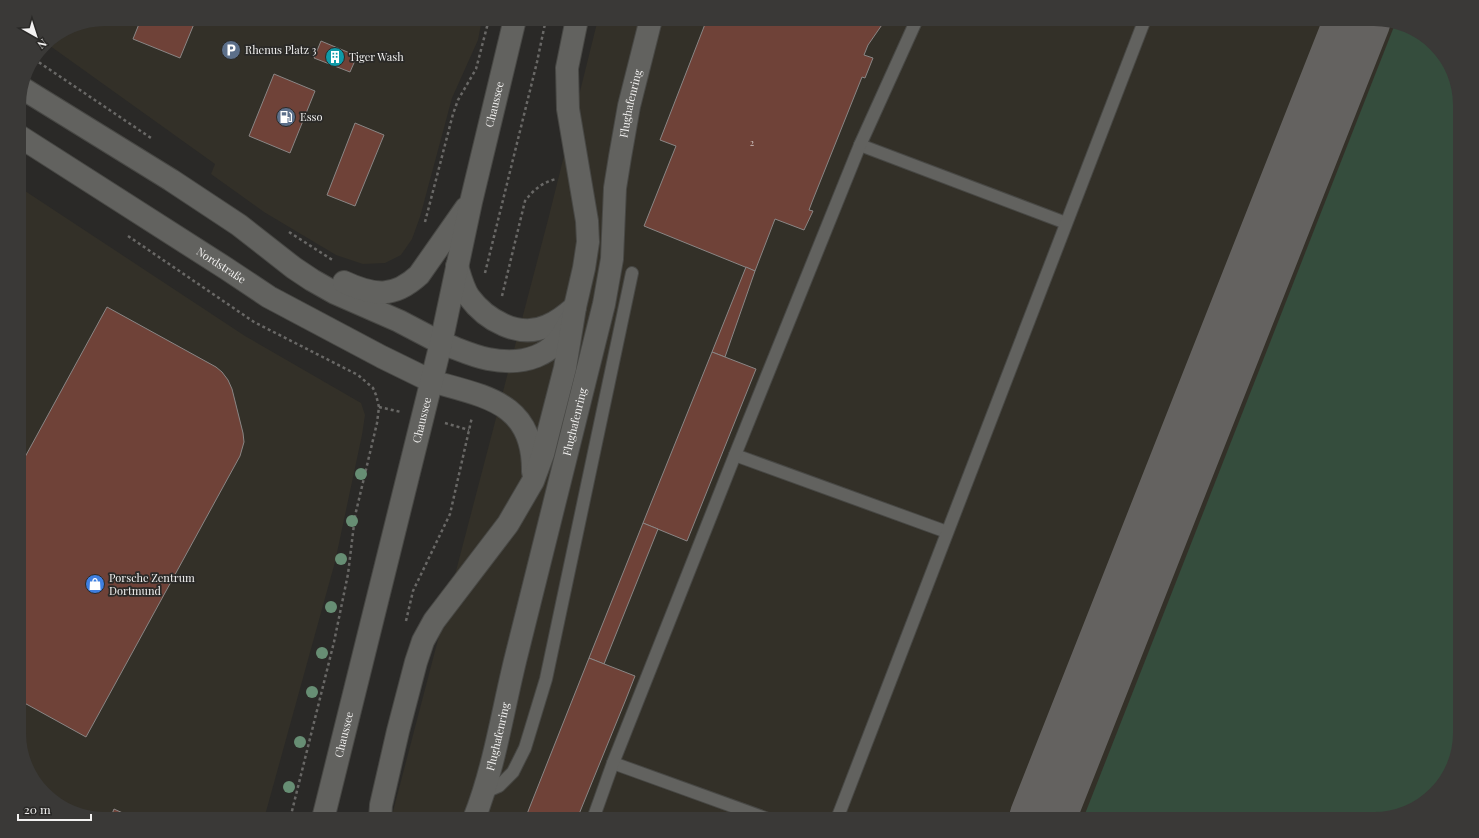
<svg xmlns="http://www.w3.org/2000/svg" width="1479" height="838" viewBox="0 0 1479 838" font-family="'Playfair Display',serif">
<rect width="100%" height="100%" fill="#2a2927"/>
<g fill="#333028">
<path d="M105,19H482L478,40L452,98L420,217L412,239L401,255L385,263L363,264L336,255L264,212L211,174L215,164L46,43L72,25Z"/>
<path d="M598,19H1374L1417,30L1446,57L1460,99V734L1449,776L1417,807L1375,819H391L549,216Z"/>
<path d="M19,187L245,336L361,403L365,415L362,435L335,562L264,819H105L62,808L31,776L19,739Z"/>
</g>
<path fill="#354d3d" d="M1395,24L1417,30L1446,57L1460,99V734L1449,776L1417,807L1375,819H1083Z"/>
<g fill="none" stroke-linecap="round" stroke-linejoin="round">
<path stroke="#646260" stroke-width="66" d="M1042,819L1358,19"/>
</g>
<g fill="#6f4238" stroke="#8a8685">
<path d="M141,19H196L180,58L133,39Z"/>
<path d="M707,19H886L868,45L864,55L873,58L865,78L862,77L812,202L809,210L813,211L804,230L775,219L755,271L644,226L676,146L660,140Z"/>
<path d="M321,41L357,56L350,72L314,58Z"/>
<path d="M274,74L315,91L290,153L249,136Z"/>
<path d="M355,123L384,135L355,206L327,195Z"/>
<path d="M746,267L755,271L725,357L712,352Z"/>
<path d="M107,307L216,367L222,372L228,380L232,389L243,433L244,442L240,456L86,737L19,700V468Z"/>
<path d="M712,352L756,369L687,541L643,523Z"/>
<path d="M643,523L658,529L604,664L589,658Z"/>
<path d="M589,658L635,676L626,699L577,819H525Z"/>
<path d="M114,809L136,819H110Z"/>
</g>
<g fill="none" stroke-linecap="round" stroke-linejoin="round">
<g stroke="#484845" stroke-width="14">
<g id="service">
<path d="M860,145L1066,223"/>
<path d="M735,455L947,532"/>
<path d="M613,763L768,819"/>
<path d="M483,793L499,786L513,772L525,748L546,679L632,273"/>
<path d="M593,819L613,763L735,455L860,145L917,19"/>
<path d="M837,819L1145,19"/>
</g>
</g>
<g stroke="#484845" stroke-width="24">
<g id="minor">
<path d="M457,266C460,276 463,288 469,297C486,320 519,339 547,326C557,322 566,315 575,307"/>
<path d="M441,343C456,348 472,356 488,359C523,366 555,357 569,322"/>
<path d="M431,381C486,397 534,402 533,472"/>
<path d="M380,819L381,805L398,731L416,662L423,641L434,621L508,524L533,481L543,454L549,430L565,368L575,307L584,268L588,242L587,221L568,109L567,68L577,19"/>
<path id="s1" d="M474,819C495,766 503,708 517,653C547,536 575,420 604,304L612,259L615,188L620,157L629,106L651,19"/>
</g>
</g>
<g stroke="#484845" stroke-width="24">
<g id="secondary">
<path d="M22,88L171,180L239,225L294,268L312,280L335,293L399,321L441,343"/>
<path id="s2" d="M19,136L227,269L269,297L382,357L431,381"/>
<path d="M344,282C374,296 394,298 419,275L466,208"/>
<path id="s3" d="M323,819L441,343L471,202L515,19"/>
</g>
</g>
<g stroke="#696866" stroke-width="2.5" stroke-dasharray="3 3" stroke-linecap="butt">
<path d="M34,59L151,138"/>
<path d="M425,222L453,114L458,100L476,69L489,19"/>
<path d="M289,232L334,261"/>
<path d="M128,236L254,322L358,375L373,388L376,395L379,407L377,423L355,516L348,574L334,642L290,819"/>
<path d="M485,273L537,62L546,19"/>
<path d="M502,296L525,201C533,190 543,182 556,179"/>
<path d="M379,407L401,412"/>
<path d="M445,423L469,430"/>
<path d="M406,621L413,591L450,514L472,417"/>
</g>
<use href="#service" stroke="#62625f" stroke-width="12"/>
<use href="#minor" stroke="#62625f" stroke-width="22"/>
<use href="#secondary" stroke="#62625f" stroke-width="22"/>
</g>
<g fill="#678e74">
<circle cx="361" cy="474" r="6"/>
<circle cx="352" cy="521" r="6"/>
<circle cx="341" cy="559" r="6"/>
<circle cx="331" cy="607" r="6"/>
<circle cx="322" cy="653" r="6"/>
<circle cx="312" cy="692" r="6"/>
<circle cx="300" cy="742" r="6"/>
<circle cx="289" cy="787" r="6"/>
</g>
<defs>
<g id="parking-disc" transform="scale(1)"><circle r="9.5" fill="#5c6f8a" stroke="#2a2927"/><path d="M-3.5-5.5H1a3.5 3.5 0 0 1 0 7H-1V5.5H-3.5ZM-1-3.4V-.6H.8a1.4 1.4 0 0 0 0-2.8Z" fill="#fff"/></g>
<g id="building-disc" transform="scale(1)"><circle r="9.5" fill="#0f9aa8" stroke="#2a2927"/><path d="M-4-6H4V6H1V3H-1V6H-4ZM-2.5-4.3h1.7v1.8h-1.7ZM.8-4.3h1.7v1.8H.8ZM-2.5-1h1.7V.8h-1.7ZM.8-1h1.7V.8H.8Z" fill="#fff"/></g>
<g id="fuel-disc" transform="scale(1)"><circle r="9.5" fill="#5c6f8a" stroke="#2a2927"/><path d="M-5.5-6h7V0h2V4h1.3V-2.5L3-4.5l.8-.8L6-3V5H2.5V1h-1V6h-7ZM-4.2-4.7v3.2H.2V-4.7Z" fill="#fff"/></g>
<g id="shop-disc" transform="scale(1)"><circle r="9.5" fill="#3f7fe0" stroke="#2a2927"/><path d="M-5-2.5h2.3a2.7 3.5 0 0 1 5.4 0H5L5.5 6h-11ZM-1.5-2.5h3a1.5 2.3 0 0 0-3 0Z" fill="#fff"/></g>
</defs>
<g fill-rule="evenodd">
<use href="#parking-disc" x="231" y="50"/>
<use href="#building-disc" x="335" y="57"/>
<use href="#fuel-disc" x="286" y="117"/>
<use href="#shop-disc" x="95" y="584"/>
</g>
<g text-anchor="middle" stroke-width="3.5" stroke-linejoin="round" paint-order="stroke">
<g font-size="9" fill="#d2c6c3">
<text x="752" y="146">2</text>
</g>
<g font-size="11" fill="#f3f2f1" stroke="#2a2927" text-anchor="start">
<text x="245" y="54">Rhenus Platz 3</text>
<text x="349" y="61">Tiger Wash</text>
<text x="300" y="121">Esso</text>
<text x="109" y="582">Porsche Zentrum<tspan x="109" dy="13">Dortmund</tspan></text>
</g>
<g font-size="11" fill="#f3f2f1" stroke="#2a2927">
<text dy="4" stroke="none"><textPath href="#s1" startOffset="734">Flughafenring</textPath></text>
<text dy="4" stroke="none"><textPath href="#s3" startOffset="735">Chaussee</textPath></text>
<text dy="4" stroke="none"><textPath href="#s2" startOffset="240">Nordstraße</textPath></text>
<text dy="4" stroke="none"><textPath href="#s3" startOffset="411">Chaussee</textPath></text>
<text dy="4" stroke="none"><textPath href="#s1" startOffset="410">Flughafenring</textPath></text>
<text dy="4" stroke="none"><textPath href="#s3" startOffset="87">Chaussee</textPath></text>
<text dy="4" stroke="none"><textPath href="#s1" startOffset="86">Flughafenring</textPath></text>
</g>
</g>
<path d="M0 0H1479V838H0ZM105 26H1374A79 79 0 0 1 1453 105V733A79 79 0 0 1 1374 812H105A79 79 0 0 1 26 733V105A79 79 0 0 1 105 26Z" fill="#3a3937" fill-rule="evenodd"/>
<g transform="translate(36 36) rotate(141)" stroke="#2a2927" stroke-width="3" paint-order="stroke">
<path d="M0-3L7 15L0 10L-7 15Z" fill="#f3f2f1"/>
<text y="-6" font-size="11" font-weight="bold" text-anchor="middle" fill="#f3f2f1">N</text>
</g>
<path d="M18 814v6h73v-6" fill="none" stroke="#f3f2f1" stroke-width="2"/>
<text x="24" y="814" font-size="12" fill="#f3f2f1" stroke="#2a2927" stroke-width="3" paint-order="stroke">20 m</text>
</svg>
